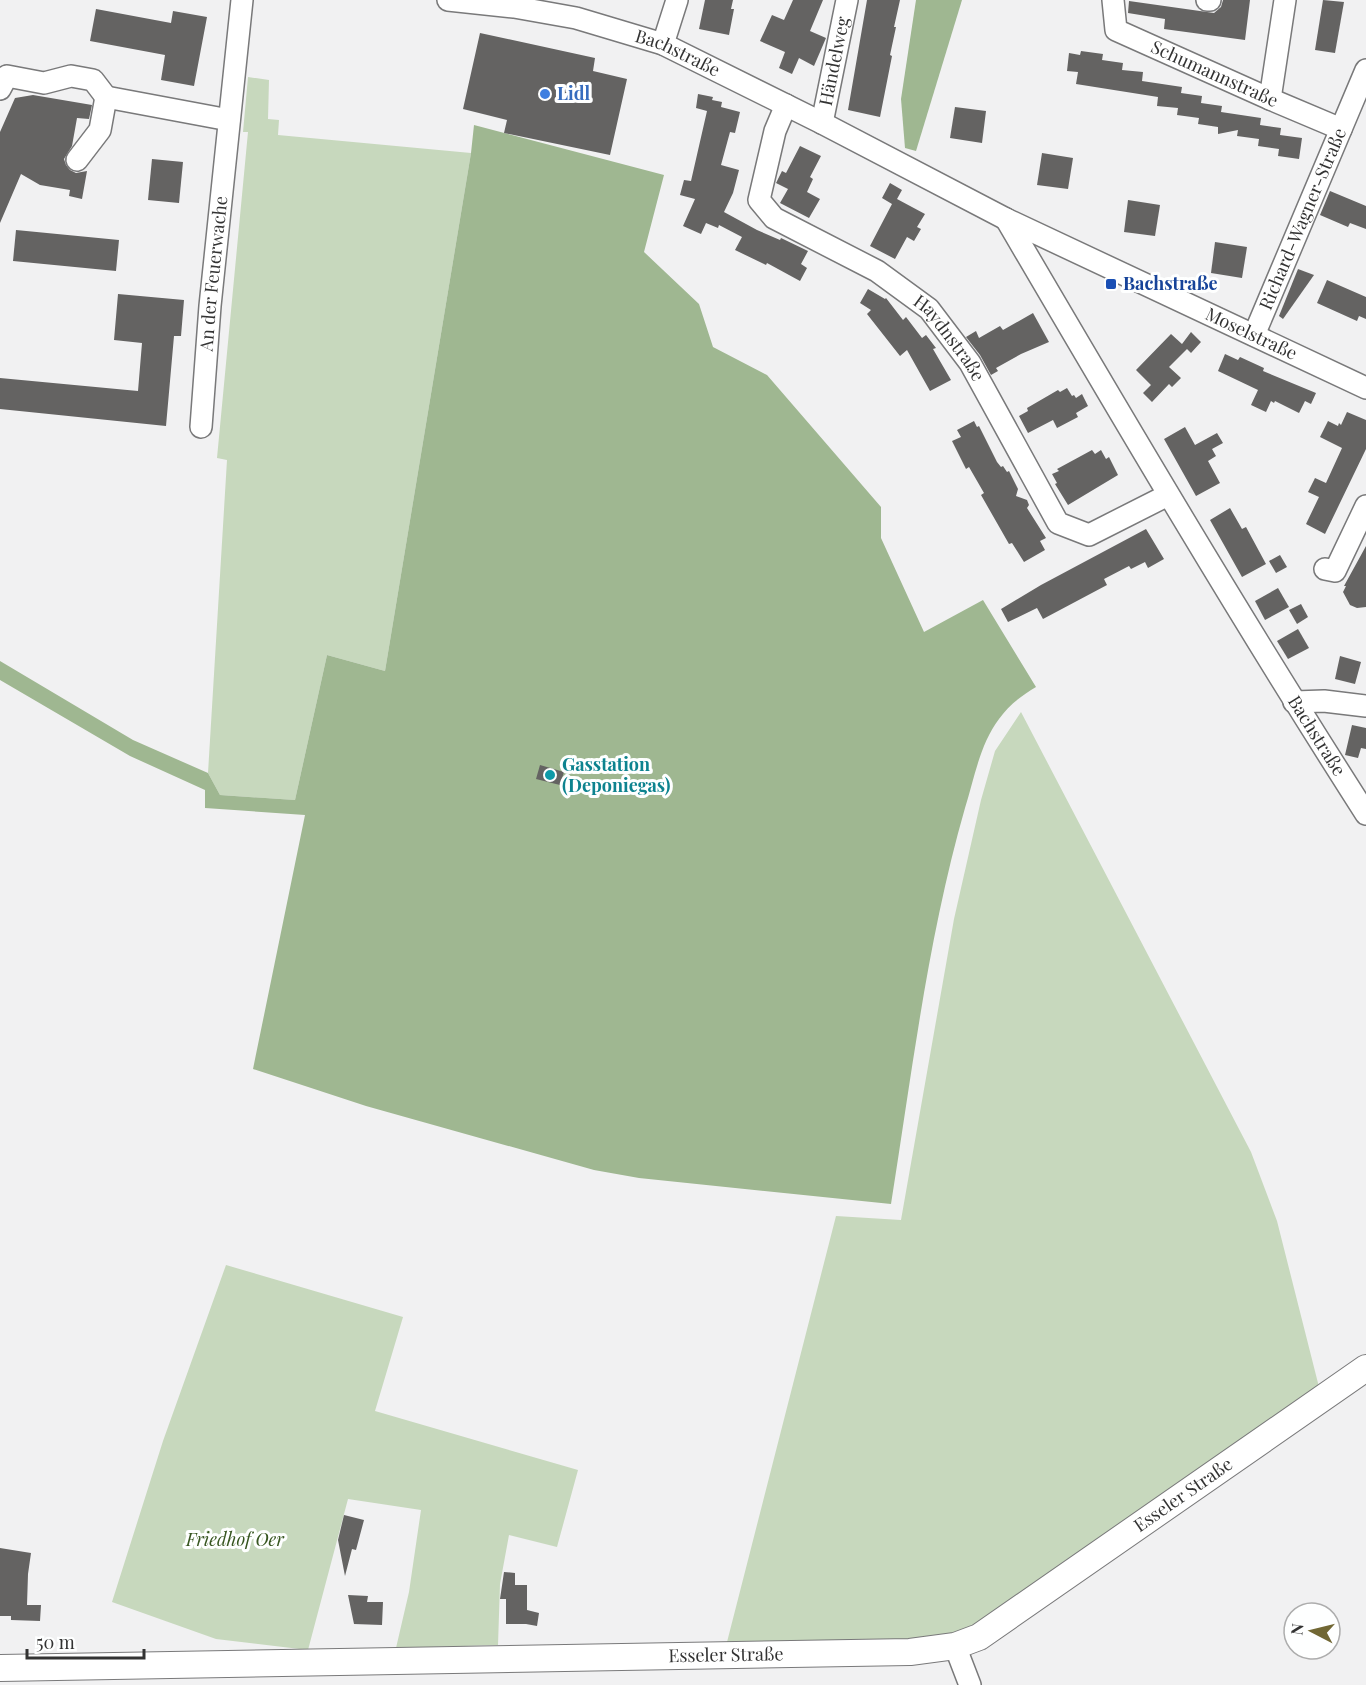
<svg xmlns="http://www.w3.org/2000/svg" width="1366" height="1685" viewBox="0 0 1366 1685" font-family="'Playfair Display',serif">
<rect width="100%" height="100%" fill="#f1f1f2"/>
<g fill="#c7d8bd">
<path d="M248,77L269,80L268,119L279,120L278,135L471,153L385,671L327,655L295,800L220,795L208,773L227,460L217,458L248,132H243Z"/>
<path d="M1021,712L1251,1152L1277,1221L1320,1391L975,1630L903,1645L726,1646L836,1216L901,1220L954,919L981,800L995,751Z"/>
<path d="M226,1265L403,1317L375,1411L578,1470L557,1547L509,1535L500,1584L498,1645L396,1648L409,1592L421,1510L348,1499L308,1650L216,1639L112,1602L163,1441Z"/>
</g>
<g fill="#9fb791">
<path d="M916,0H962L916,151L905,148L901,99Z"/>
<path d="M474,125L664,175L644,252L699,304L713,347L767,375L881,507V538L924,632L983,600L1036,687C1021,696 1009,705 999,719C980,744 974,779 965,808C928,937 912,1072 891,1204L639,1178L594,1170L366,1106L253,1069L305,815L205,808V790L130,756L0,680V661L133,740L208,773L220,795L295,800L327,655L385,671L471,153Z"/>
</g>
<g fill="#646362">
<path d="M705,0H733L731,9H734L729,35L699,29Z"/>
<path d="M793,0H823L810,31L826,38L814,66L799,58L792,74L779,68L785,52L760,41L772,15L784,20Z"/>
<path d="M867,0H900L894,27H896L890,55L892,56L880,117L848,110Z"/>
<path d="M1223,0H1250L1245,40L1164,29L1165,19L1128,13L1129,1L1214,13L1221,7Z"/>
<path d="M1323,0L1344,2L1335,53L1315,50Z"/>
<path d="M96,9L171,23L173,11L207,17L194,86L161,80L165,55L90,41Z"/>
<path d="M480,33L595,58L593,71L627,79L610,155L504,133L507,120L463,109Z"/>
<path d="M1081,51L1103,54L1102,60L1123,63L1122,70L1143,72L1142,81L1182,87L1181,93L1202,96L1201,103L1222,106L1221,112L1261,118L1260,125L1281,128L1280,135L1302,138L1299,159L1278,156L1279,149L1258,146L1259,139L1237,136L1238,130L1218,134V127L1198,124L1199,118L1177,115L1178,108L1157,106L1158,97L1076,84L1078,72L1067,71L1069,53L1080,55Z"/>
<path d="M698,94L713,97L712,100L722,102L721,107L740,112L735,133L730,132L721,165L739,170L733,193L724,212L757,230L780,240L781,238L808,251L801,264L807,268L800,281L767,263L766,265L735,250L742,237L719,225L718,228L706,223L701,234L683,226L695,199L680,195L684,180L691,181L707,111L696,108Z"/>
<path d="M33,95L92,105L89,119L77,118L72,146L64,159L66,165L70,170L76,173L87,171L82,199L69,196L70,190L40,185L21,174L0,223V132L15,98Z"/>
<path d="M955,107L986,111L982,143L950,138Z"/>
<path d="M800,146L821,156L810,177L813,179L807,192L820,199L809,218L780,203L788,189L776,183L782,171L786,173Z"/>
<path d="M1042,153L1073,158L1068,189L1037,185Z"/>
<path d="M152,159L183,162L179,203L148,200Z"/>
<path d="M890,183L902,190L897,199L925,214L917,227L921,229L914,241L907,237L895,259L870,246L892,204L882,198Z"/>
<path d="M1330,191L1366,206V229L1350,223L1348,227L1320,215Z"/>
<path d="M1128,200L1160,205L1155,236L1124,232Z"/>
<path d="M16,230L119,240L116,271L13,261Z"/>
<path d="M1215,242L1247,247L1242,278L1211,273Z"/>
<path d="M1298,269L1314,275L1283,319L1279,316Z"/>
<path d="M1327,280L1366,297V319L1359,316L1357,321L1317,303Z"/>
<path d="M868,289L885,299L886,298L903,320L906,317L922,338L926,335L936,348L933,349L951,380L930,391L907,350L900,356L867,314L871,310L860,303Z"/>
<path d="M118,294L184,300L181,336H174L166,426L0,409V378L138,391L142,343L114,340Z"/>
<path d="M1033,313L1049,342L1021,354L996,368L998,371L991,375L980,355L966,337L976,331L979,338L1000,326L1003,330Z"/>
<path d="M1191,332L1201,342L1191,353L1187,349L1169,367L1181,378L1172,387L1169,384L1152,402L1143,393L1151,385L1136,370L1171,334L1182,344Z"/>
<path d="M1225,354L1238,360L1240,357L1264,368L1263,371L1316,393L1311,404L1305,401L1299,413L1275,401L1274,403L1271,401L1266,412L1251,405L1258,390L1218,371Z"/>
<path d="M1067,388L1072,396L1074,395L1076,398L1082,394L1088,406L1076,413L1078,417L1057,428L1053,420L1028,433L1019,416L1028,411L1027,408L1058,390L1060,392Z"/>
<path d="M1347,412L1366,420V449L1325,534L1306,524L1319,497L1308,492L1315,478L1326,483L1342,448L1320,437L1328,421L1338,426L1339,423L1341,425Z"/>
<path d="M974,421L977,427L979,426L997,462L1001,467L1003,466L1007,472L1009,471L1018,489L1016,496L1027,500L1029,505L1027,508L1046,538L1040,541L1045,550L1024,562L1012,543L1009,544L981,495L984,493L969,467L966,469L952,441L961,437L957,430Z"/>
<path d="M1185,427L1195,445L1217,433L1223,443L1212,449L1216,456L1208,461L1220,483L1196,496L1164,439Z"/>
<path d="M1092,450L1095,454L1101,450L1106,459L1109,457L1118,475L1068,505L1055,484L1057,483L1052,474L1059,471L1057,469Z"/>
<path d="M1230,508L1242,529L1246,527L1266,564L1242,577L1210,520Z"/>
<path d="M1146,529L1164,559L1148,568L1145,562L1131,569L1129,566L1104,579L1107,585L1043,619L1037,608L1008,622L1001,609L1041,585Z"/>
<path d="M1366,546V607L1357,608L1350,605L1343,592L1346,586H1344Z"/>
<path d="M1280,555L1287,567L1276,573L1269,561Z"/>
<path d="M1278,588L1289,607L1265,620L1255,601Z"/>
<path d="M1301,604L1308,617L1297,624L1289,610Z"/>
<path d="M1298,629L1309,648L1288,659L1277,641Z"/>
<path d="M1340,656L1361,662L1355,684L1335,679Z"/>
<path d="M1352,725L1366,728V749L1361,748L1358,758L1345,755Z"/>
<path d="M540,765L564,772L560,785L536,779Z"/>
<path d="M344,1515L364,1520L356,1550L352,1549L345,1576L338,1540Z"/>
<path d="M0,1548L31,1553L28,1574L27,1605H41L40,1621L11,1620V1616H0Z"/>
<path d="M504,1572L515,1573V1585H527V1610L539,1613L537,1626L526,1624H506V1599H500Z"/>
<path d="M348,1595L368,1596L367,1602H383L382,1625L354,1624Z"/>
</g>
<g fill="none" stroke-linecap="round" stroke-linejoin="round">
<g stroke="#79797a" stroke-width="24">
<g id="minor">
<path id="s1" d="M448,0L514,7L576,18L663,44L822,123L1006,219L1366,388"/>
<path id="s2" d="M1113,0L1116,30L1270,99L1341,129"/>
<path d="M1207,0H1210"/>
<path d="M663,44L677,0"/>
<path d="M0,89L7,76L44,83L71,76L93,80L106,97"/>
<path d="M1270,99L1285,0"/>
<path id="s3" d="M786,105L775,131L759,200L774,218L877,271L929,309L970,363L1058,523L1089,535L1168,495"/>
<path id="s4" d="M822,123L847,0"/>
<path d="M77,160L100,130L106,97L229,120"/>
<path id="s5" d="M1006,219C1123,419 1241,619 1366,814"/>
<path id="s6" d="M1254,335L1366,70"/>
<path id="s7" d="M201,427L210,306L242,0"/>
<path d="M1325,569L1335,571L1366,506"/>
<path d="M1294,702L1324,701L1366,706"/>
<path d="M955,1646L970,1685"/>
</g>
</g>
<g stroke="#79797a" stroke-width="28">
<g id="major">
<path id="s8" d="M0,1668L910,1652L955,1646L979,1637L1366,1368"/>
</g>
</g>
<use href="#minor" stroke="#fff" stroke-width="21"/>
<use href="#major" stroke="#fff" stroke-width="26"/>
</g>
<circle fill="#3f7fe0" stroke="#feffff" stroke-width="2" cx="545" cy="94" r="6"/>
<rect fill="#1a4fb4" stroke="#feffff" stroke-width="2" x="1105" y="278" width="12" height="12" rx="3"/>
<circle fill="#0f9aa8" stroke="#feffff" stroke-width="2" cx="550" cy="775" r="6"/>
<g text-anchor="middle" stroke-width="6" stroke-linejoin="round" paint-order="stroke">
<g font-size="18" fill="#333" stroke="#feffff">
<text dy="6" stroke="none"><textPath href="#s1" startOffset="237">Bachstraße</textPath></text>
<text dy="6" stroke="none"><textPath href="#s4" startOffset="63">Händelweg</textPath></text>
<text dy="6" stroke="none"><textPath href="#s2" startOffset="138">Schumannstraße</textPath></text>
<text dy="6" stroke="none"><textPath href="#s6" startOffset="126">Richard-Wagner-Straße</textPath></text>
<text dy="6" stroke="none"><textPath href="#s7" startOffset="154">An der Feuerwache</textPath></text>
<text dy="6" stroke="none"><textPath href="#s1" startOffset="876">Moselstraße</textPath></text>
<text dy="6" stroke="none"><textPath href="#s3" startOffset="338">Haydnstraße</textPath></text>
<text dy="6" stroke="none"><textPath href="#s5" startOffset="603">Bachstraße</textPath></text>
<text dy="6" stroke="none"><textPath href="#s8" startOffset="1230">Esseler Straße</textPath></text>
<text dy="6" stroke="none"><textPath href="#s8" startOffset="726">Esseler Straße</textPath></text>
</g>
<g font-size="18" font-weight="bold" fill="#366cbe" stroke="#feffff" text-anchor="start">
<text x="557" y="100">Lidl</text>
</g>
<g font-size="18" font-weight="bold" fill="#164399" stroke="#feffff" text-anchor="start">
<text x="1123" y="290">Bachstraße</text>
</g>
<g font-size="18" font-weight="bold" fill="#0d838f" stroke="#feffff" text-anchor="start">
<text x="562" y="771">Gasstation<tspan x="562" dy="21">(Deponiegas)</tspan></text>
</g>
<g font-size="18" font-style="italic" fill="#375620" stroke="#feffff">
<text x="235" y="1546">Friedhof Oer</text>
</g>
</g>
<g transform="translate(1312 1631) rotate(277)"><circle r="28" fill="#feffff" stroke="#adadad" stroke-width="1.5"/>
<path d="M0-4.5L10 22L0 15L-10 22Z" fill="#716734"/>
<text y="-9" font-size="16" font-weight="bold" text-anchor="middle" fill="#333333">N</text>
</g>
<path d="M27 1649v9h117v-9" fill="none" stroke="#333333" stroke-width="3"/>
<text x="36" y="1649" font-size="18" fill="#333333" stroke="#feffff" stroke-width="4.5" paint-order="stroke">50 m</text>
</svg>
